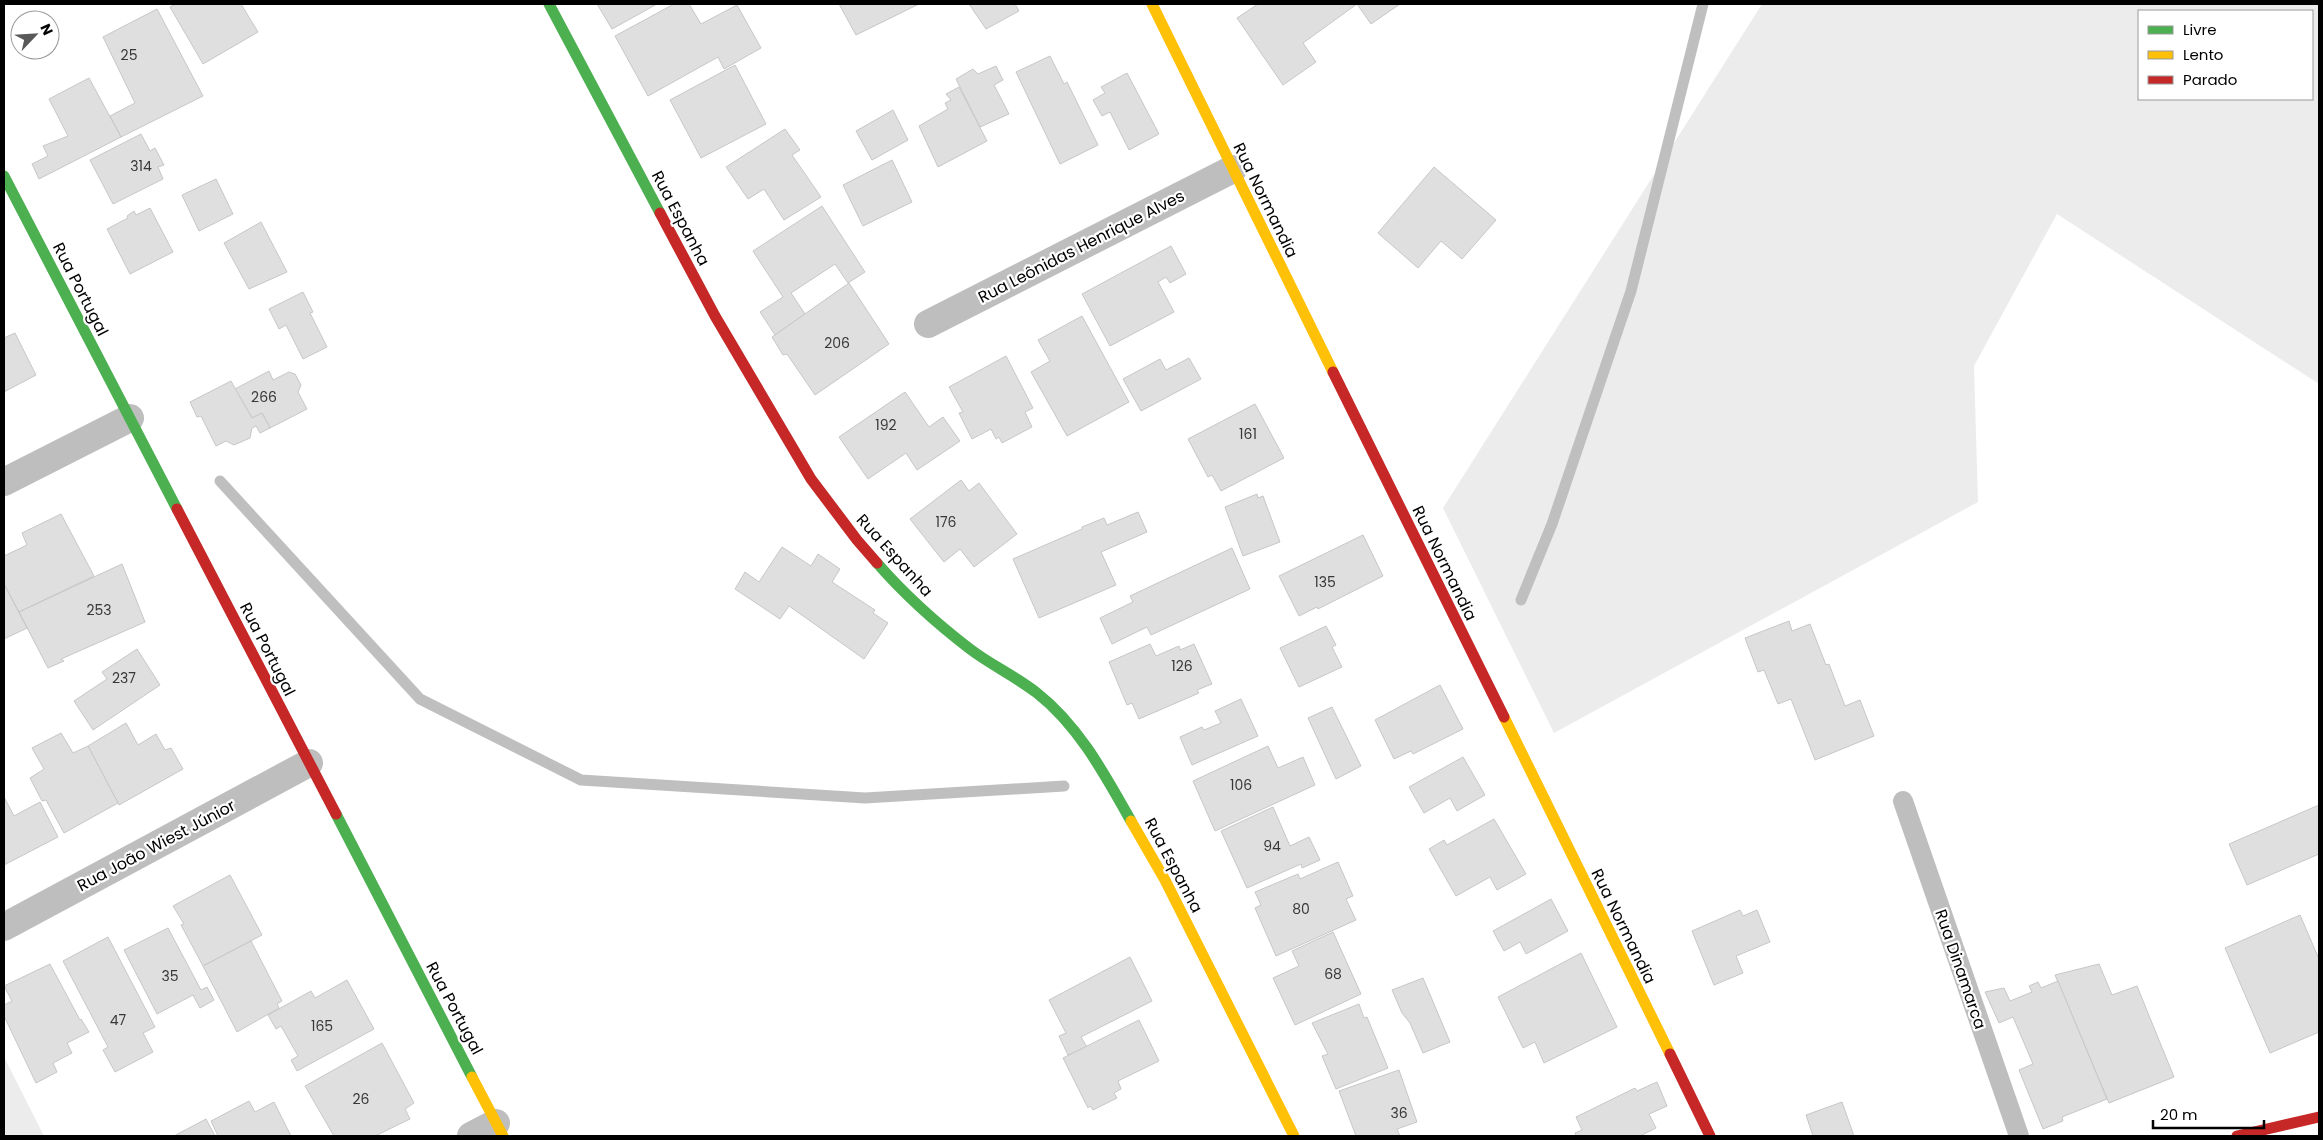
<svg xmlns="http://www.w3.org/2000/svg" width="2323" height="1140" viewBox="0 0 2323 1140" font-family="Poppins,sans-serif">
<rect width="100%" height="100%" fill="#fff"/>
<g fill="#ececec" fill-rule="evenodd">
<path d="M1762,4H2319V384L2057,214L1974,366L1978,502L1554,733L1443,508ZM2139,11H2312V99H2139Z"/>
<path d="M4,1057L44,1136H4Z"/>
</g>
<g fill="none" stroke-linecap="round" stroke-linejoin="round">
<g stroke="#bfbfbf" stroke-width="11">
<path d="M220,481L420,699L581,780L865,798L1064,786"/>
<path d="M1521,600L1552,524L1631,291L1703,4"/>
</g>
</g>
<g fill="#dfdfdf" stroke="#c7c7c7">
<path d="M176,4H241L258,32L203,64L170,7Z"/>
<path d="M597,4H657L612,29Z"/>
<path d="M674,4H689L701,24L737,5L761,48L724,69L718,57L648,96L615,36Z"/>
<path d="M839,4H919L856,35Z"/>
<path d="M969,4H1015L1019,11L986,29Z"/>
<path d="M1258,4H1400L1371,24L1357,4L1303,43L1316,62L1283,85L1237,18Z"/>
<path d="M157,9L203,96L121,137L110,116L135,103L103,37Z"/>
<path d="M1050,56L1064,84L1067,82L1098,145L1060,164L1016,72Z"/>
<path d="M735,65L766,124L701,158L670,100Z"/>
<path d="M996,66L1003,80L994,85L1009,114L980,127L956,79L973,69L978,74Z"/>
<path d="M1127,73L1159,134L1129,150L1110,112L1102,116L1093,100L1105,93L1101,87Z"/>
<path d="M89,78L121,137L39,179L32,164L48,156L43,146L68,136L49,99Z"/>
<path d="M959,87L987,141L938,167L919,126L948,109L945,103L951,100L946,94Z"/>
<path d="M893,110L908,140L872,160L856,131Z"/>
<path d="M785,129L800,150L792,155L821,197L784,220L764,189L748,199L726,167Z"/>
<path d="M141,134L150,151L155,148L164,165L158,167L163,179L113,204L90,160Z"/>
<path d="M892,160L912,202L863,226L843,185Z"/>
<path d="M1434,167L1496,220L1462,259L1441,241L1418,268L1378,233Z"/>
<path d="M216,179L233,214L199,231L182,195Z"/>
<path d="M822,206L865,272L848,283L835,264L791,293L805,314L775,335L760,312L783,297L753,251Z"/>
<path d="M150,208L173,252L130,274L107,229L128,218L127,216L134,211L136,215Z"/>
<path d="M261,222L287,272L249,289L224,243Z"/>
<path d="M1171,246L1186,274L1170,283L1166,277L1158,282L1174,312L1110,346L1082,294Z"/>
<path d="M849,283L889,344L815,395L787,354L783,355L772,337Z"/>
<path d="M303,292L313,312L310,313L327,347L303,359L286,325L279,329L269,309Z"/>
<path d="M1082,316L1129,402L1067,436L1031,372L1050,361L1038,340Z"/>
<path d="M15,333L36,375L4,392V338Z"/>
<path d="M1006,356L1033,408L1025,412L1032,427L1002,443L999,437L996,439L991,429L972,439L959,413L963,412L949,387Z"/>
<path d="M1189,358L1201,379L1141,411L1123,379L1160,359L1166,370Z"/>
<path d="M269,371L273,380L289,372L295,374L301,385L298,392L307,409L270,428L262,413L252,418L235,389Z"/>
<path d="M231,381L252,418L262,413L270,428L260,433L256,426L252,428L250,438L234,445L226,441L216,446L201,416L197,417L190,402Z"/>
<path d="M905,392L929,427L943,417L960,441L917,470L906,453L868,479L839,437Z"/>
<path d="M1255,404L1284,458L1221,491L1212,475L1208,477L1188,439Z"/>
<path d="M961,480L969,491L979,483L1017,534L974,567L960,549L944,562L910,519Z"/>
<path d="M1257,494L1258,498L1263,496L1280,542L1243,556L1225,507Z"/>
<path d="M1138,512L1147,532L1101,552L1116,585L1039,618L1013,559L1082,529V527L1104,518L1107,525Z"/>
<path d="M61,514L94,576L19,612L4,584V556L27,545L22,533Z"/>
<path d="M1363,535L1383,576L1318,609L1317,607L1299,616L1279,576Z"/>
<path d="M782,547L811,566L818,554L840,569L832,582L875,610L873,613L888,623L864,659L789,606L780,619L735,589L745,572L759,582Z"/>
<path d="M1232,548L1250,589L1151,635L1147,627L1112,644L1100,618L1133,602L1130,596Z"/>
<path d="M122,564L145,622L61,659L64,661L48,668L19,612Z"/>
<path d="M4,584L27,628L4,639Z"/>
<path d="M1789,621L1792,631L1810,624L1826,665L1829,664L1845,706L1860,700L1874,736L1815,760L1791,699L1778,704L1764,670L1758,672L1745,638Z"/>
<path d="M1326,626L1336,645L1332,647L1342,667L1299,687L1280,648Z"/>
<path d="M1150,644L1156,656L1179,646L1180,650L1194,644L1212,684L1197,690L1199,693L1139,719L1132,703L1127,705L1109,662Z"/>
<path d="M137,649L160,685L93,730L74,701L107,679L102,672Z"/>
<path d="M1440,685L1463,729L1413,754L1411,751L1394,759L1375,720Z"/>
<path d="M1241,699L1258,736L1192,765L1180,737L1202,727L1204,730L1221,723L1215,711Z"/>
<path d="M1332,707L1361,766L1336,779L1308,718Z"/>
<path d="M126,723L138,745L156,734L165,750L171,748L183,769L119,805L88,746Z"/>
<path d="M61,733L73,753L88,746L118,803L64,833L46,800L42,801L30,778L44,769L32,748Z"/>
<path d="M1268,746L1278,768L1303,757L1315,785L1215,831L1193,781Z"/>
<path d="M1463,757L1485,795L1457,811L1450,798L1424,813L1409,787Z"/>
<path d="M4,797L14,816L40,802L58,837L4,865Z"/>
<path d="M2319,805V854L2247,885L2229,844Z"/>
<path d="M1273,807L1290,846L1309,837L1320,860L1302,868L1301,864L1247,888L1221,831Z"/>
<path d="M1494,819L1526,874L1497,890L1490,877L1456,896L1429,849L1444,840L1447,845Z"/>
<path d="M1338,862L1353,896L1346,899L1356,920L1276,956L1255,908L1261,905L1255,892L1298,874L1300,879Z"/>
<path d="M230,875L262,935L203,966L181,925L184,924L173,906Z"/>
<path d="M1551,899L1568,931L1526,954L1520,942L1504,951L1493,931Z"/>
<path d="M1740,910L1743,916L1757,910L1770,942L1736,956L1743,973L1714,985L1692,931Z"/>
<path d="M2300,915L2319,959V1032L2270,1053L2225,948Z"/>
<path d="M168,928L201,990L207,987L214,1000L200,1008L193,995L157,1014L124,950Z"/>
<path d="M1333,932L1361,994L1295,1025L1273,978L1299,966L1292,951Z"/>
<path d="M108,937L155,1027L143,1033L153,1052L115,1072L103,1050L108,1047L63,961Z"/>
<path d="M251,941L282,1001L277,1004L279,1008L237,1032L203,966Z"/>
<path d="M1581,953L1617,1027L1544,1063L1535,1042L1523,1048L1498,997Z"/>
<path d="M1130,957L1152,1001L1081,1037L1087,1047L1068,1055L1059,1036L1066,1033L1049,1000Z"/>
<path d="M50,964L80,1020L81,1019L89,1032L67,1043L72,1053L53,1063L57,1072L36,1083L4,1016V1005L12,1001L4,986Z"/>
<path d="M2099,964L2112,995L2137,986L2174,1077L2109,1103L2055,975Z"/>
<path d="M1423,978L1450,1042L1423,1053L1410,1023L1402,1013L1392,990Z"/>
<path d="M347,980L374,1029L297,1071L291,1060L298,1056L281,1026L276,1029L268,1015L311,991L315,998Z"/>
<path d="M2058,981L2107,1099L2062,1117L2063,1121L2043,1129L2019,1070L2033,1064L2013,1017L1999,1023L1985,992L2004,988L2010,1001L2032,992L2029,986L2038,982L2041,988Z"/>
<path d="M1359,1004L1364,1018L1367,1017L1388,1068L1336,1089L1322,1056L1328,1054L1312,1023Z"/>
<path d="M1139,1020L1159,1061L1118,1081L1121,1089L1114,1093L1117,1098L1093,1110L1090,1106L1088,1108L1063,1058Z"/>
<path d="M382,1043L414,1103L405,1109L410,1119L375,1136H334L305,1086Z"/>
<path d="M1399,1070L1417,1122L1397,1129L1400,1136H1356L1339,1091Z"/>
<path d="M1657,1082L1667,1106L1649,1114L1656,1128L1640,1136H1576L1575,1133L1582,1130L1576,1117L1635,1088L1637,1091Z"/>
<path d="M249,1101L255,1112L274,1102L291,1136H218L211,1121Z"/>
<path d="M1842,1102L1854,1136H1813L1806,1115Z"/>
<path d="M206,1119L215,1136H174Z"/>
</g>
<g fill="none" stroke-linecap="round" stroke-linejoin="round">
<path stroke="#bebebe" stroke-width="20" d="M1903,801L2019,1136"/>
<g stroke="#bebebe" stroke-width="28">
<path d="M928,324L1233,169"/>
<path d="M4,482L130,418"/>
<path d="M4,927L309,763"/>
<path d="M471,1136L496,1123"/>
</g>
<g stroke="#4caf50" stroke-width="11">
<path d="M549,4L660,213"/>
<path d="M4,176L177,509"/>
<path d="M877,563C905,595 936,623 970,649C991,665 1015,676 1037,693C1079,726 1105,775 1131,821"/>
<path d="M336,814L472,1077"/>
</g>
<g stroke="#ffc107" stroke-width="11">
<path d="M1152,4L1333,372"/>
<path d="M1504,717L1670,1054"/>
<path d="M1131,821L1165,880L1294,1136"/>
<path d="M472,1077L503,1136"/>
</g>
<g stroke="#c62828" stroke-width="11">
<path d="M660,213L715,316L811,479L857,540L877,563"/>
<path d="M1333,372L1504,717"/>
<path d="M177,509L336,814"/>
<path d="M1670,1054L1710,1136"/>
<path d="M2237,1136L2319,1117"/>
</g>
</g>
<g text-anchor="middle" stroke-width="4.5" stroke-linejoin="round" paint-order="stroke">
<g font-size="14" fill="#383838">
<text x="129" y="60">25</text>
<text x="141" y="171">314</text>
<text x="837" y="348">206</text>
<text x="264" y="402">266</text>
<text x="886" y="430">192</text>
<text x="1248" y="439">161</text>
<text x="946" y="527">176</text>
<text x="1325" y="587">135</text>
<text x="99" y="615">253</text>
<text x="1182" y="671">126</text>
<text x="124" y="683">237</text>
<text x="1241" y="790">106</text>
<text x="1272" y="851">94</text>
<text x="1301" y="914">80</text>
<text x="1333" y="979">68</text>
<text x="170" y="981">35</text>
<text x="118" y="1025">47</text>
<text x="322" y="1031">165</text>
<text x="361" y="1104">26</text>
<text x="1399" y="1118">36</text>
</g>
<g font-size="16" fill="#000" stroke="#fff">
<text transform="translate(1266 200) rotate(64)" y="6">Rua Normandia</text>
<text transform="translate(681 218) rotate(62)" y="6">Rua Espanha</text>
<text transform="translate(1081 246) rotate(-27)" y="6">Rua Leônidas Henrique Alves</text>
<text transform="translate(81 289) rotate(63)" y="6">Rua Portugal</text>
<text transform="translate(895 555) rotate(48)" y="6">Rua Espanha</text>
<text transform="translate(1445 563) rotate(64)" y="6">Rua Normandia</text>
<text transform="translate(268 649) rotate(63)" y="6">Rua Portugal</text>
<text transform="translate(156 845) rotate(-28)" y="6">Rua João Wiest Júnior</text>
<text transform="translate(1174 865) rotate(62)" y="6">Rua Espanha</text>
<text transform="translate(1624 926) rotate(64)" y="6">Rua Normandia</text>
<text transform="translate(1961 969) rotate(71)" y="6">Rua Dinamarca</text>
<text transform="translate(455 1008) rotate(62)" y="6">Rua Portugal</text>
</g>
</g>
<rect width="2323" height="1140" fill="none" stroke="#000000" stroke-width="10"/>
<rect x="2138" y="10" width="175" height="90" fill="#ffffff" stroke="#999999"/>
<rect x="2148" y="26" width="25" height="8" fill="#4caf50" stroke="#999999"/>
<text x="2183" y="35" font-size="15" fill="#000000">Livre</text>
<rect x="2148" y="51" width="25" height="8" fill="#ffc107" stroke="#999999"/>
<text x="2183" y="60" font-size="15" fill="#000000">Lento</text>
<rect x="2148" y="76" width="25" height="8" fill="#c62828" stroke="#999999"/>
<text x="2183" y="85" font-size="15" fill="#000000">Parado</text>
<g transform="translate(35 35) rotate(65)"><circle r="24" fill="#ffffff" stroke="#999999"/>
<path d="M0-4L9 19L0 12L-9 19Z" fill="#595959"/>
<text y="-8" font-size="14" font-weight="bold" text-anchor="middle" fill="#000000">N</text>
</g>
<path d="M2153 1120v8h111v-8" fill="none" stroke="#000000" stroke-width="2.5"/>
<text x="2160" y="1120" font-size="15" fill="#000000" stroke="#ffffff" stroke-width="4" paint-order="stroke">20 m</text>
</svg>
